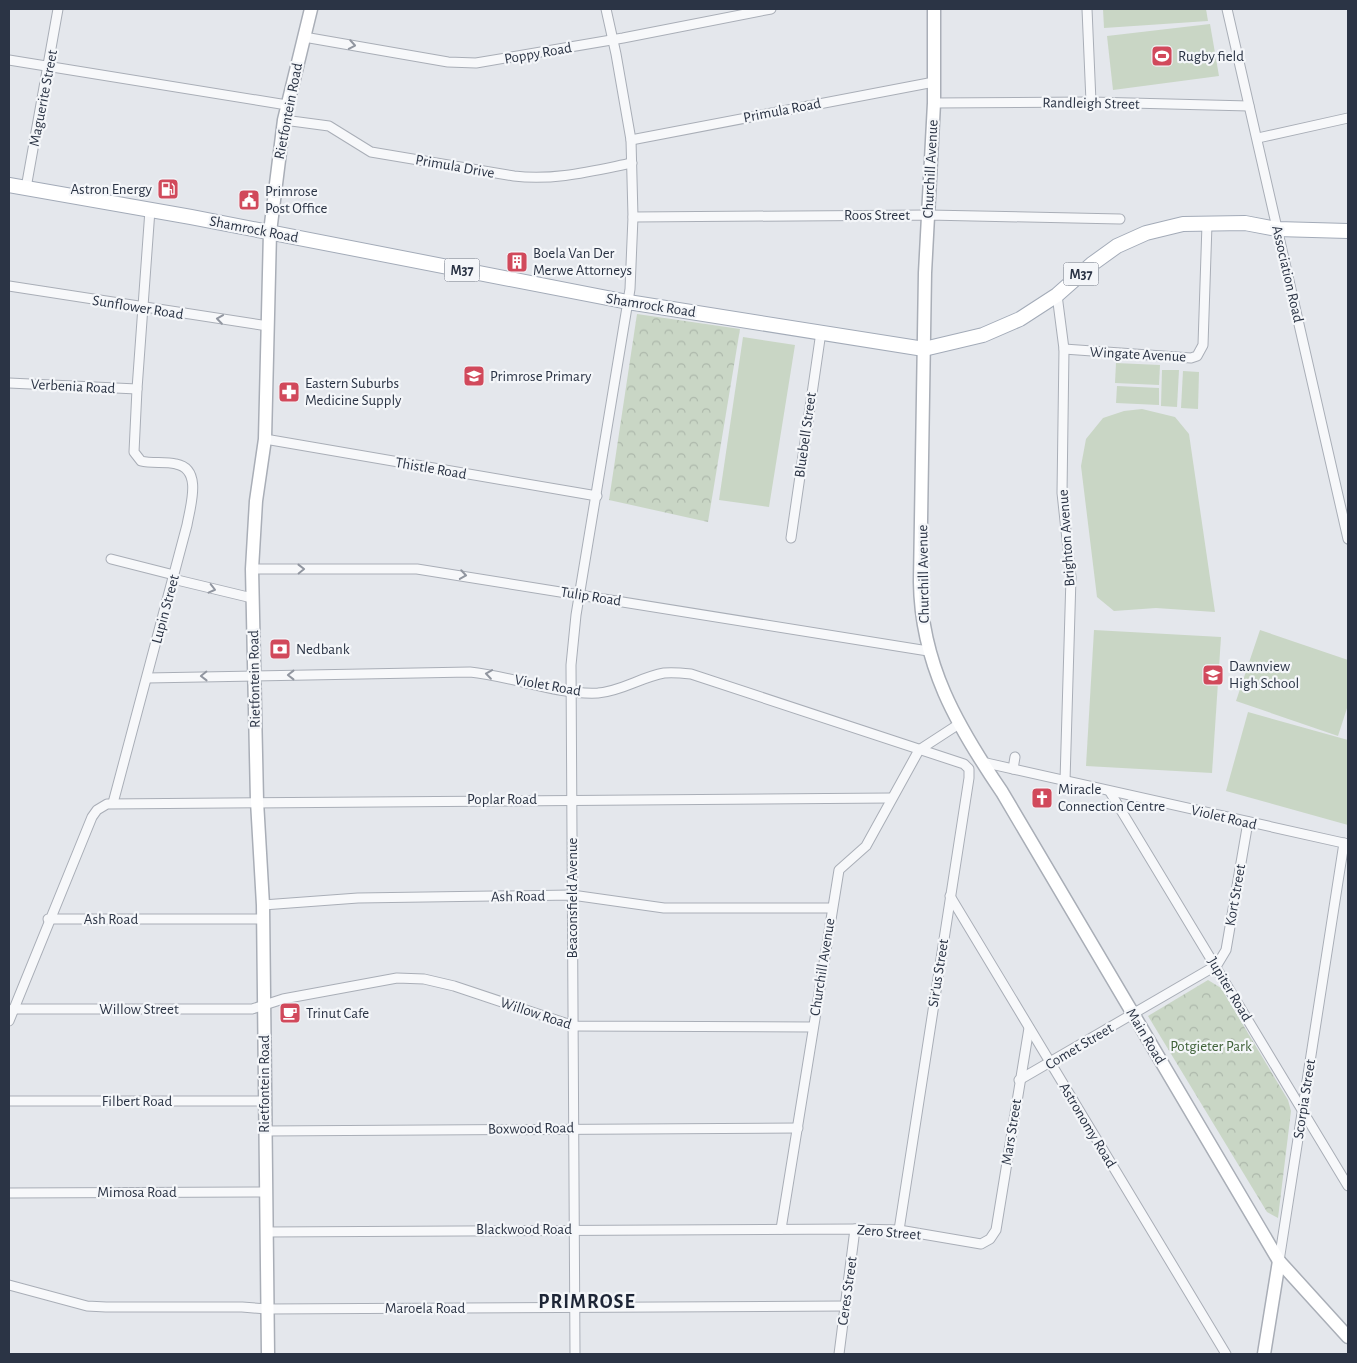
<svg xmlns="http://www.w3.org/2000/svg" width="1357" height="1363" viewBox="0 0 1357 1363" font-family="'Alegreya Sans',sans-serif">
<defs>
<pattern id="forest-crowns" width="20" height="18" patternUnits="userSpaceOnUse" patternTransform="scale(1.25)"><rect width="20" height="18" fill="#c9d6c5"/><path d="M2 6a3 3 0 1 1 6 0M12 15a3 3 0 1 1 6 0" fill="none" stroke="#adb8ab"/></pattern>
</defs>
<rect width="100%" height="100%" fill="#e4e7ec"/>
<g fill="#c9d6c5">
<path d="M1103,9H1206L1208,21L1104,28Z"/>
<path d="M1210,24L1219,76L1113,90L1107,36Z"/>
<path d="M743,337L795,345L769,507L719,500Z"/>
<path d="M1116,363L1160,365L1159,385L1115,383Z"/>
<path d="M1162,370H1179L1177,407L1161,406Z"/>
<path d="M1183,371L1199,372L1198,409L1181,408Z"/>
<path d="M1117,386L1159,388V405L1116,403Z"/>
<path d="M1142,409L1175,417L1189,434L1215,612L1156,608L1114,611L1097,597L1081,466L1086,439L1103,418L1124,411Z"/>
<path d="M1094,630L1221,637L1212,773L1086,766Z"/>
<path d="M1260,630L1348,660V705L1338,736L1236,701Z"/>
<path d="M1248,712L1348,740V825L1226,791Z"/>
</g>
<g fill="url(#forest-crowns)">
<path d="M637,314L740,329L708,522L609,500Z"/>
<path d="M1208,980L1221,988L1288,1100L1291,1111L1278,1218L1267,1212L1148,1016Z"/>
</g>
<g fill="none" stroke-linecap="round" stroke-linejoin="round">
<g stroke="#a9aeb7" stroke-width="11">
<g id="street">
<path d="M1087,9L1091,102"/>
<path d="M1227,9L1348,539"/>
<path d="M304,37L448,62L476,63L623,38L771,9"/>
<path d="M9,60L287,105"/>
<path d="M934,103L1091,102L1249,106"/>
<path d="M284,120L329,126L371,152L514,176C554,181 592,171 632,163"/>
<path d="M1258,138L1348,118"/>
<path d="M631,140L934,82"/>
<path d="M26,188L58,9"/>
<path d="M633,217L928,215L1120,219"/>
<path d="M9,286L268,326"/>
<path d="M1057,295L1064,349L1062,493L1071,577L1065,781"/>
<path d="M1064,349L1191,358L1197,356L1203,345L1207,224"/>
<path d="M9,383L137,389"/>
<path d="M265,439L597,496"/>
<path d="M791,538L821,332"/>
<path d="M111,559L174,575"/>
<path d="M252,569H417L928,651"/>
<path d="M173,579L252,598"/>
<path d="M147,678L470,672C512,676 556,695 598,693C622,691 641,677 664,673C673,672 682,673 691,674L964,764L969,769V778L899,1230"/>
<path d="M982,762L1348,844"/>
<path d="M1013,769L1015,757"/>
<path d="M1110,792L1348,1186"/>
<path d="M113,803L187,525C190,507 203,469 176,464C165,461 152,464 141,461L134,452L137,389L150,210"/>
<path d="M950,896L1226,1354"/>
<path d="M263,905L358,898L572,895L664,908H832"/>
<path d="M48,919H263"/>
<path d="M13,1009H252L283,999L397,978L424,979L454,986L574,1026L813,1027"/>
<path d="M9,1021L92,817L97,810L107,804L891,798"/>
<path d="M1019,1080L1217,965L1226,950L1248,822"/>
<path d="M9,1101H265"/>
<path d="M265,1131L798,1128"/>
<path d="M9,1193L265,1192"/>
<path d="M781,1229L839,870L866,846L919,750L959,724"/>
<path d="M266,1232L855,1229L899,1230L981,1244L990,1239L996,1230L1029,1028"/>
<path d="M1279,1261L1344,843"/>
<path d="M9,1285L87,1306L106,1307H242L267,1309L845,1306"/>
<path d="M575,1354L571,665L576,615L630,289L633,217L631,140L616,54L606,9"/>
<path d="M839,1354L855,1229"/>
</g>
</g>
<g stroke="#a9aeb7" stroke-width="15">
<g id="secondary">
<path d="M934,9V103L925,273L920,582C921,664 957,726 1002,792L1279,1261L1348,1337"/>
<path d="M268,1354L263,905L257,801L252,569L256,501L265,439L270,232L284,120L311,9"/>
<path d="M1264,1354L1279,1261"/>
</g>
</g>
<g stroke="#a3abb8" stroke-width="16">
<path id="primary" d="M9,185L191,217L628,302L924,349L983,335L1020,319L1057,295L1092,264L1117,246L1146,233L1183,224L1245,223L1277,229L1348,231"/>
</g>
<use href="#street" stroke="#f7f8fa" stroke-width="9"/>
<use href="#secondary" stroke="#fff" stroke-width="12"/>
<use href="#primary" stroke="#fff" stroke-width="14"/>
</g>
<defs><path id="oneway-chevron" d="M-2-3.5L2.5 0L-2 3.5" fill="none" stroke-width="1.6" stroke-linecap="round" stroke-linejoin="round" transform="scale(1.25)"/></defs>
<g stroke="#9196a0">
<use href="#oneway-chevron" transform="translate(352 45) rotate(10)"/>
<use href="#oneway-chevron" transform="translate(220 319) rotate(-172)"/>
<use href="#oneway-chevron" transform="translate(301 569) rotate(-1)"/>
<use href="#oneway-chevron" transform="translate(463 575) rotate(9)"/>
<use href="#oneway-chevron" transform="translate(212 589) rotate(14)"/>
<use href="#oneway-chevron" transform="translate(489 674) rotate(-172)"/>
<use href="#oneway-chevron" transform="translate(291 675) rotate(180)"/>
<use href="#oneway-chevron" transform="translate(204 676) rotate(179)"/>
</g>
<defs>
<g id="stadium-square" transform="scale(1.125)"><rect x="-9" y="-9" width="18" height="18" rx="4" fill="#d1495b" stroke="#f4f6f9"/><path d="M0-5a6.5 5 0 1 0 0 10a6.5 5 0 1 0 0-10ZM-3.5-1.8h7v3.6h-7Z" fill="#fff"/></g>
<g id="fuel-square" transform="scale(1.125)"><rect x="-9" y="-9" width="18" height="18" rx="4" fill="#d1495b" stroke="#f4f6f9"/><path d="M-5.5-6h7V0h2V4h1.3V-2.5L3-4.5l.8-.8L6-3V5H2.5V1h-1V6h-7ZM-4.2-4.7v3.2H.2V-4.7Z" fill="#fff"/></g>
<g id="civic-square" transform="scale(1.125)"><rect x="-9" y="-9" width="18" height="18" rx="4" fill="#d1495b" stroke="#f4f6f9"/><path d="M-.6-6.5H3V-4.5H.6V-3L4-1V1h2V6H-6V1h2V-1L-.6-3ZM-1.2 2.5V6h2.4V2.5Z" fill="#fff"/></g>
<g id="building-square" transform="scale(1.125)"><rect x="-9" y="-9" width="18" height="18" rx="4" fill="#d1495b" stroke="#f4f6f9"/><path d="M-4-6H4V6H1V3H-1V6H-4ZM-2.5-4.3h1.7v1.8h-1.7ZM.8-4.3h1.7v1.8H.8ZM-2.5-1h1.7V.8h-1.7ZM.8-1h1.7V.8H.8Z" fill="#fff"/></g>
<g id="school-square" transform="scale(1.125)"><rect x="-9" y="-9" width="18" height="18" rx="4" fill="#d1495b" stroke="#f4f6f9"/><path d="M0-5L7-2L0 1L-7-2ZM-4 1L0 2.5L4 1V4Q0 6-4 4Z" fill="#fff"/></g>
<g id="pharmacy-square" transform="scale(1.125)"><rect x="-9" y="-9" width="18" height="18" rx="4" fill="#d1495b" stroke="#f4f6f9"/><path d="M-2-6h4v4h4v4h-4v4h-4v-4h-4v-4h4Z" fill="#fff"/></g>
<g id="bank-square" transform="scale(1.125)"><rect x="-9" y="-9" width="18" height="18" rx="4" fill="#d1495b" stroke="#f4f6f9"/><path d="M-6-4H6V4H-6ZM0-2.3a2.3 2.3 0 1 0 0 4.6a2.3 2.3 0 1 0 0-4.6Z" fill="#fff"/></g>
<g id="church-square" transform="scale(1.125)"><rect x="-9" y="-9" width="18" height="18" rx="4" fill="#d1495b" stroke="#f4f6f9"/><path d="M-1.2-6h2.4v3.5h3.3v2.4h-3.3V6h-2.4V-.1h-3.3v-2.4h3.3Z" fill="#fff"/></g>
<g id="cafe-square" transform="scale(1.125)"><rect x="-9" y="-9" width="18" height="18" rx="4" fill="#d1495b" stroke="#f4f6f9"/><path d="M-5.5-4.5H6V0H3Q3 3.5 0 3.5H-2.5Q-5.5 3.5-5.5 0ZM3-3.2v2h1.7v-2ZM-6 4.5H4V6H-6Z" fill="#fff"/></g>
</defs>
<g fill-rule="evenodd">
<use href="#stadium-square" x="1162" y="56"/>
<use href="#fuel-square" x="168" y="189"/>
<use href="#civic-square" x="249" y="200"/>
<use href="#building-square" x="517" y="262"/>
<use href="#school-square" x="474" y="376"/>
<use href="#pharmacy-square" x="289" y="392"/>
<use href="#bank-square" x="280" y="649"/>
<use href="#school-square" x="1213" y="675"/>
<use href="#church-square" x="1042" y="798"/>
<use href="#cafe-square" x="290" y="1013"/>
</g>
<g text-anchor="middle" stroke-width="4.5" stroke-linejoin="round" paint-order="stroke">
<g fill="#f4f6f9" stroke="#676e7b" stroke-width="1">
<rect x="444.5" y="258.5" width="35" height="23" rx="4"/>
<rect x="1063.5" y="262.5" width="35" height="23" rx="4"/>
</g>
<g font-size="14" font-weight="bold" fill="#2b3445">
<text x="462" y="275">M37</text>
<text x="1081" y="279">M37</text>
</g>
<g font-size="15" fill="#2b3445" stroke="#f4f6f9">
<text transform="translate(538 53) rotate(-10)" y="5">Poppy Road</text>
<text transform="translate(43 98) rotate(-79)" y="5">Maguerite Street</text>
<text transform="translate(1091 103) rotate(1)" y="5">Randleigh Street</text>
<text transform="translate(782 110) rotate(-11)" y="5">Primula Road</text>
<text transform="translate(288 111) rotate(-79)" y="5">Rietfontein Road</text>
<text transform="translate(455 166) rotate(10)" y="5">Primula Drive</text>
<text transform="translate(930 169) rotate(-87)" y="5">Churchill Avenue</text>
<text x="877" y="220">Roos Street</text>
<text transform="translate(254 229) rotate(11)" y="5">Shamrock Road</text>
<text transform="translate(1288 274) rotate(77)" y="5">Association Road</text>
<text transform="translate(651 305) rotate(9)" y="5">Shamrock Road</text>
<text transform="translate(138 307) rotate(9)" y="5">Sunflower Road</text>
<text transform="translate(1138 354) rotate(3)" y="5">Wingate Avenue</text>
<text transform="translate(73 386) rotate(3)" y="5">Verbenia Road</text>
<text transform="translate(805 435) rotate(-82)" y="5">Bluebell Street</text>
<text transform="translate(431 468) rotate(10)" y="5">Thistle Road</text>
<text transform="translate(1066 538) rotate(-94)" y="5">Brighton Avenue</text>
<text transform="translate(923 574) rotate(-91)" y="5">Churchill Avenue</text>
<text transform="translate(591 596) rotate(9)" y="5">Tulip Road</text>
<text transform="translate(165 609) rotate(-75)" y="5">Lupin Street</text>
<text transform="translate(254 679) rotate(-91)" y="5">Rietfontein Road</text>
<text transform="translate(548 685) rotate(10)" y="5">Violet Road</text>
<text x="502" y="804">Poplar Road</text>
<text transform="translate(1224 817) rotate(13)" y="5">Violet Road</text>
<text transform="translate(1235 895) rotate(-80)" y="5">Kort Street</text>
<text transform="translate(518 896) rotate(-1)" y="5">Ash Road</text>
<text transform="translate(572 898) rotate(-90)" y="5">Beaconsfield Avenue</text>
<text x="111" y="924">Ash Road</text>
<text transform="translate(822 967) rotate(-81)" y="5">Churchill Avenue</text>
<text transform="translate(938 973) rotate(-81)" y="5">Sir'us Street</text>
<text transform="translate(1230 989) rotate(59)" y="5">Jupiter Road</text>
<text x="139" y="1014">Willow Street</text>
<text transform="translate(536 1013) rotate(18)" y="5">Willow Road</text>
<text transform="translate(1146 1036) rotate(59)" y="5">Main Road</text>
<text transform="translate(1079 1046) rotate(-31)" y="5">Comet Street</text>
<text transform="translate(264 1084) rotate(-90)" y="5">Rietfontein Road</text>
<text transform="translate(1304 1099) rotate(-81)" y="5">Scorpia Street</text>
<text x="137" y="1106">Filbert Road</text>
<text transform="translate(1088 1125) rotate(59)" y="5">Astronomy Road</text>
<text transform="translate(531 1128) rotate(-1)" y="5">Boxwood Road</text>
<text transform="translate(1011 1132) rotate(-81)" y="5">Mars Street</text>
<text x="137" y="1197">Mimosa Road</text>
<text x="524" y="1234">Blackwood Road</text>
<text transform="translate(889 1232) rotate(5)" y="5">Zero Street</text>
<text transform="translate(847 1291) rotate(-82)" y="5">Ceres Street</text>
<text x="425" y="1313">Maroela Road</text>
</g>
<g font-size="15" fill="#2b3445" stroke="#f4f6f9" text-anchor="start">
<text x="1178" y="61">Rugby field</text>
<text x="152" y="194" text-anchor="end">Astron Energy</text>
<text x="265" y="196">Primrose<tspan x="265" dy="17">Post Office</tspan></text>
<text x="533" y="258">Boela Van Der<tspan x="533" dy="17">Merwe Attorneys</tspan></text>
<text x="490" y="381">Primrose Primary</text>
<text x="305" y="388">Eastern Suburbs<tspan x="305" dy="17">Medicine Supply</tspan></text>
<text x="296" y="654">Nedbank</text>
<text x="1229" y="671">Dawnview<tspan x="1229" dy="17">High School</tspan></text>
<text x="1058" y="794">Miracle<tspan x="1058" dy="17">Connection Centre</tspan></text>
<text x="306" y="1018">Trinut Cafe</text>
</g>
<g font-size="15" fill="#3f6138" stroke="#f4f6f9">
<text x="1211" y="1051">Potgieter Park</text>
</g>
<g font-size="20" font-weight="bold" letter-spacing="1" fill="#1d2536" stroke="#f4f6f9">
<text x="587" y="1308">PRIMROSE</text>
</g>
</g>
<rect width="1357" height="1363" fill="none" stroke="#2b3445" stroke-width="20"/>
</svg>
